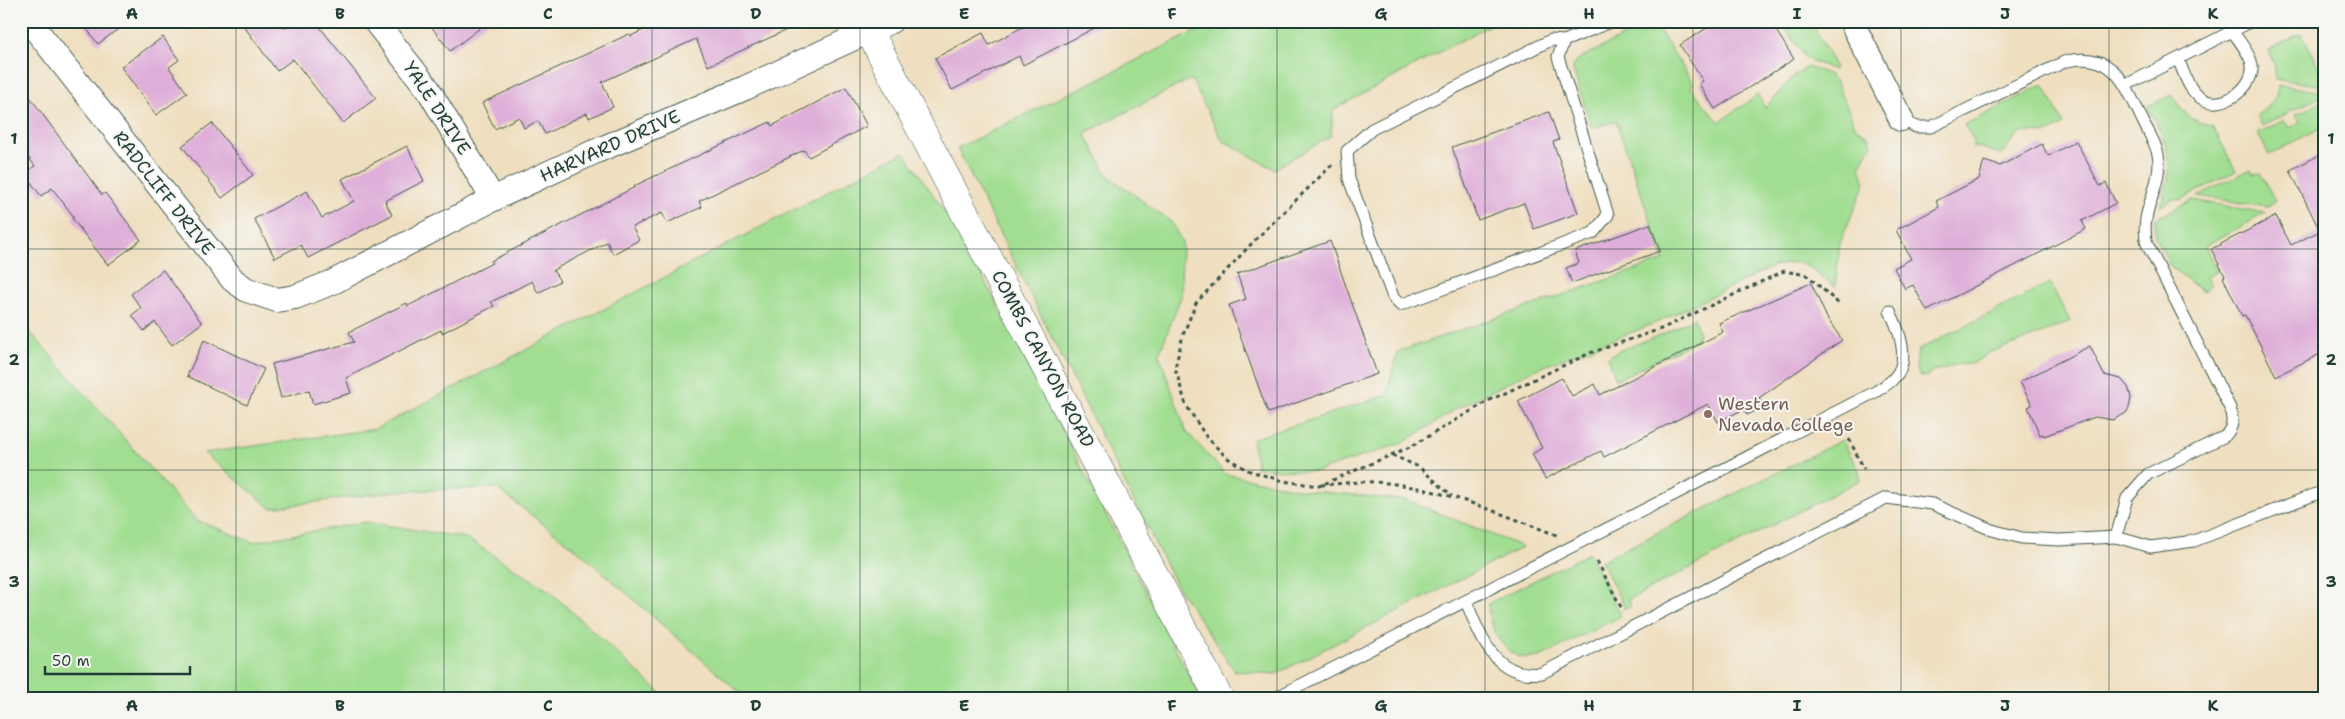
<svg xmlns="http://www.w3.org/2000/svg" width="2345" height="719" viewBox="0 0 2345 719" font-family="'Shantell Sans',sans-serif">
<rect width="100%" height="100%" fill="#f6f6f2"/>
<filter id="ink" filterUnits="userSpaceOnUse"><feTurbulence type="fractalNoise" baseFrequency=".02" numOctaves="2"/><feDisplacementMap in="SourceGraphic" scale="10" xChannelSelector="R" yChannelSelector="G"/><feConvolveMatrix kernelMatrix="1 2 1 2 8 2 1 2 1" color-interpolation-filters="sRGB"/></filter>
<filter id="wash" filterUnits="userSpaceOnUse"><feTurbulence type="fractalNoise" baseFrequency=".0096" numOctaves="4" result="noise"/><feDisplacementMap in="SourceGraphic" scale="20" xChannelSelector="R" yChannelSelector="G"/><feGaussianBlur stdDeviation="1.12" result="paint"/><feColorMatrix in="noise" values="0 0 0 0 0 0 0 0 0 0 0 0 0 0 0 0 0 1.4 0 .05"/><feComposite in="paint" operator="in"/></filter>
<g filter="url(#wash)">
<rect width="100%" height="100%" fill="#efdfc0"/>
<g fill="#a1de92" stroke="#608e63">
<path d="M1217,21H1497L1333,110L1331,136L1274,169L1222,140L1191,79L1085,133L1107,175L1171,222L1182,242L1181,297L1159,354L1186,431L1225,474L1303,490L1406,500L1523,547L1276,674L1235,671L1176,585L957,148Z"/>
<path d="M1653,21L1693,83L1691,88L1719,122L1758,95L1765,108L1793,77L1807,67L1829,74L1837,83L1856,128L1868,136L1872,144L1860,167L1865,183L1840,243L1835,287L1814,270L1798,262L1774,266L1658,322L1529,372L1458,408L1403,443L1315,472L1257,468L1252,439L1387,395L1397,352L1664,260L1616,121L1592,128L1572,67L1577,60Z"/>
<path d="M1780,21H1811L1835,66L1834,70L1805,58Z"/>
<path d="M2301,33L2324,77V86L2275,79V68L2269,50Z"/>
<path d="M2042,85L2044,86L2064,124L2048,133L2022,132L2016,136L2005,151L2000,154L1979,147L1973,148V139L1964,125Z"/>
<path d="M2278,85L2324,92V95L2262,126L2257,115C2270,106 2277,101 2278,85Z"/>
<path d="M2172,95C2182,113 2193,122 2213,127L2236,171L2180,200L2174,199L2160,206C2177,158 2169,149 2147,106Z"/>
<path d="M2324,100V126L2269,155L2258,134L2284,120L2289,128L2300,122L2296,115Z"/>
<path d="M904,152L962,237L1201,698H746L576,549L496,488L397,491L271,508L204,453L375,429Z"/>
<path d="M2251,169L2253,174L2261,173L2275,201L2267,207L2198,196Z"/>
<path d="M2192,200L2266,213L2205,246L2217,272L2207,277L2211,286L2203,292L2170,266L2155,237V219Z"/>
<path d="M2050,283L2070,321L2041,334L1989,353L1972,364L1953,365L1944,369L1932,371L1926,377L1920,376L1916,368L1918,350Z"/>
<path d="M1694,318L1699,334L1695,341L1616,380L1608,357L1618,351L1663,334Z"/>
<path d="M21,322L196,520L252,542L366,522L466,538L548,590L666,698H21Z"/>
<path d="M1842,440L1859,470L1860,480L1628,600L1631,606L1625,608L1601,561Z"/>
<path d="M1589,553L1621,616L1540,657C1531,658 1521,659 1513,654C1498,644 1486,620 1489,603Z"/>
</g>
<g id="blocks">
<g fill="#dfafd9">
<path d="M81,21H129L98,44Z"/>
<path d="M240,21H279L285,29L295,21H315L376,98L343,123L293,59L277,71Z"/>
<path d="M427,21H489L450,51Z"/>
<path d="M662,21H806L708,66L696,39L602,82L613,107L589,118L587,113L545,134L538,121L524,128L519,117L495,129L482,103L629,34L631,36Z"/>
<path d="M1034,21H1108L1023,65L1019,56L952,90L935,58L983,33L989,45Z"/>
<path d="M1718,21H1770L1794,59L1715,109L1699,84L1703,81L1680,45Z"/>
<path d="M163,37L179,60L169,67L187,93L156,115L121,67Z"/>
<path d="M21,85L102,195L105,193L141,240L108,265L72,218L74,217L52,188L41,196L24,173L35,166L21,148Z"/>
<path d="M846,87L867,126L809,157L804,150L699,201L702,207L667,223L662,213L632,227L639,240L613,254L607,242L553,270L560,281L538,293L532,281L491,302L494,306L442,333L441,330L346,378L351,393L313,404L309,390L281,398L272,364L354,342L349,332L407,303L408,306L492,263L491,261L635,187L634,186L770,122L772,126Z"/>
<path d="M1549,112L1559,140L1553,142L1578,213L1534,229L1524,203L1478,220L1452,147Z"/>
<path d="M212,123L253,175L222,198L182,146Z"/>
<path d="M2076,141L2100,186L2106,183L2116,203L2082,221L2086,229L1927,311L1913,285L1905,289L1894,268L1911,259L1896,230L1939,207L1936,201L1979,179L1984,161L2000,166L2042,144L2048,156Z"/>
<path d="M407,146L424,181L385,201L392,215L308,258L301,245L275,258L254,219L307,191L322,218L354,201L342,179Z"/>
<path d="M2324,153V352L2276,376L2245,315L2242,316L2223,277L2225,276L2211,249L2276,216L2291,245L2320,231L2290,170Z"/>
<path d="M1650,224L1660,251L1572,283L1566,268L1579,263L1575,251Z"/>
<path d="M1330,241L1377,374L1268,413L1229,305L1246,299L1237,274Z"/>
<path d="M163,270L202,323L172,345L155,322L144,331L132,315L141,308L131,294Z"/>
<path d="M1811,283L1827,318L1842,340L1759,398L1763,407L1747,415L1744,409L1718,422L1708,404L1604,457L1601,451L1545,479L1532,454L1542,448L1518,401L1562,378L1572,396L1595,384L1600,395L1723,332L1719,323Z"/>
<path d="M204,340L264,369L247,405L187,376Z"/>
<path d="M2090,346L2104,375L2121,379L2128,387L2131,398L2129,408L2126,413L2113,420L2095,417L2044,436L2043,434L2040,435L2028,407L2032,405L2020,382Z"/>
</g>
</g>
</g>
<g filter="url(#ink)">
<use href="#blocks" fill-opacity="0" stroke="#3e5549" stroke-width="1"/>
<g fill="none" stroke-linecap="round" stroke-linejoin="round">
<g stroke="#3e5549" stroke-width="13">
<g id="lane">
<path d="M1564,41L1558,57L1608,215L1593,233L1400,305L1393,297L1349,179L1347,151L1372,129L1551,40L1564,41L1613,21"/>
<path d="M2178,59C2184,72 2188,90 2201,98C2222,113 2259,85 2251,61C2247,50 2239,40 2232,31"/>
<path d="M2126,85L2252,21"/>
<path d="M2116,537L2151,547L2194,541L2324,491"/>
<path d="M1466,601C1481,638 1495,679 1542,673L1886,498L1932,504L1992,530L2022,538L2059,540L2116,537L2127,498L2148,474L2225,436C2234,426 2233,421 2230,408L2147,244C2139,213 2159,193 2159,163C2159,148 2149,134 2143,121C2124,83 2115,51 2066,61L1931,127H1916L1901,119"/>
<path d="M1275,698L1877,391C1882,387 1889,384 1893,379C1912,362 1899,330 1890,311"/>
</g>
</g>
<g stroke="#3e5549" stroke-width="26">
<g id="street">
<path d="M29,21L233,280L247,290L277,300L295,297L333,282L493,199L594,152L745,88L891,21"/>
<path d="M375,21L428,89L493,199"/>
<path d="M1851,21L1901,119"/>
</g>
</g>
<g stroke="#3e5549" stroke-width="29">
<path id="secondary" d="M864,21L1219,698"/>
</g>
<g stroke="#3e5549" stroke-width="3" stroke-dasharray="4 4" stroke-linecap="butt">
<path d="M1332,165L1255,240L1196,303L1183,335L1175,368L1186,405L1205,435L1226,457L1247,470L1283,481L1319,486L1412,446L1488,401L1590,353L1661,329L1784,271L1807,275L1839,304"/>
<path d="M1849,439L1864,469"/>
<path d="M1392,455L1419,467L1452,496"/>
<path d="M1321,485C1339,484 1358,481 1375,482C1439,486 1500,514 1559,536"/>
<path d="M1597,561L1623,611"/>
</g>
<use href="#lane" stroke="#fff" stroke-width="11"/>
<use href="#street" stroke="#fff" stroke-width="24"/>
<use href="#secondary" stroke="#fff" stroke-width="28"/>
</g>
</g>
<path fill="none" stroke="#1f3d34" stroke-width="1" stroke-opacity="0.55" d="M236,21V698M444,21V698M652,21V698M860,21V698M1068,21V698M1277,21V698M1485,21V698M1693,21V698M1901,21V698M2109,21V698M21,249H2324M21,470H2324"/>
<circle fill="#8d6e63" stroke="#f6f6f2" stroke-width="2" cx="1708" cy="414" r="5"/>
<g text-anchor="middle" stroke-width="4" stroke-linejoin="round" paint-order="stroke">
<g font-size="18" fill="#1f3d34" stroke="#f6f6f2">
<text transform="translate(437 108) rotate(57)" y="6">YALE DRIVE</text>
<text transform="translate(610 146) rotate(-24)" y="6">HARVARD DRIVE</text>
<text transform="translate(164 193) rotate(52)" y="6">RADCLIFF DRIVE</text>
<text transform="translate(1043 359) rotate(62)" y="6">COMBS CANYON ROAD</text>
</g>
<g font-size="18" fill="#785e54" stroke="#f6f6f2" text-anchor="start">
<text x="1718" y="410">Western<tspan x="1718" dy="21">Nevada College</tspan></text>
</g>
</g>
<rect width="2345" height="719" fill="none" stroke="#f6f6f2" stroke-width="55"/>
<path d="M45 666v8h145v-8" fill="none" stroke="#1f3d34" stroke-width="2.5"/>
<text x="52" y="666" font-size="15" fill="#1f3d34" stroke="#f6f6f2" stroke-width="4" paint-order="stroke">50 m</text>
<rect x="28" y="28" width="2290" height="664" fill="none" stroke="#1f3d34" stroke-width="2"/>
<g font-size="16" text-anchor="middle" font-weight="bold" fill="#1f3d34">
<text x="132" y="19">A</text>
<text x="340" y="19">B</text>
<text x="548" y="19">C</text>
<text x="756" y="19">D</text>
<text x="964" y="19">E</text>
<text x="1172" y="19">F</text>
<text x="1381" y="19">G</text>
<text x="1589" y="19">H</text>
<text x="1797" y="19">I</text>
<text x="2005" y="19">J</text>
<text x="2213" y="19">K</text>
<text x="14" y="144">1</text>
<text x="2331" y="144">1</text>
<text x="14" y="365">2</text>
<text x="2331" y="365">2</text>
<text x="14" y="587">3</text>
<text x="2331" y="587">3</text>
<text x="132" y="711">A</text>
<text x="340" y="711">B</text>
<text x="548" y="711">C</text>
<text x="756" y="711">D</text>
<text x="964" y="711">E</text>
<text x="1172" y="711">F</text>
<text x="1381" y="711">G</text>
<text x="1589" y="711">H</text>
<text x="1797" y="711">I</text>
<text x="2005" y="711">J</text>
<text x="2213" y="711">K</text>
</g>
</svg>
